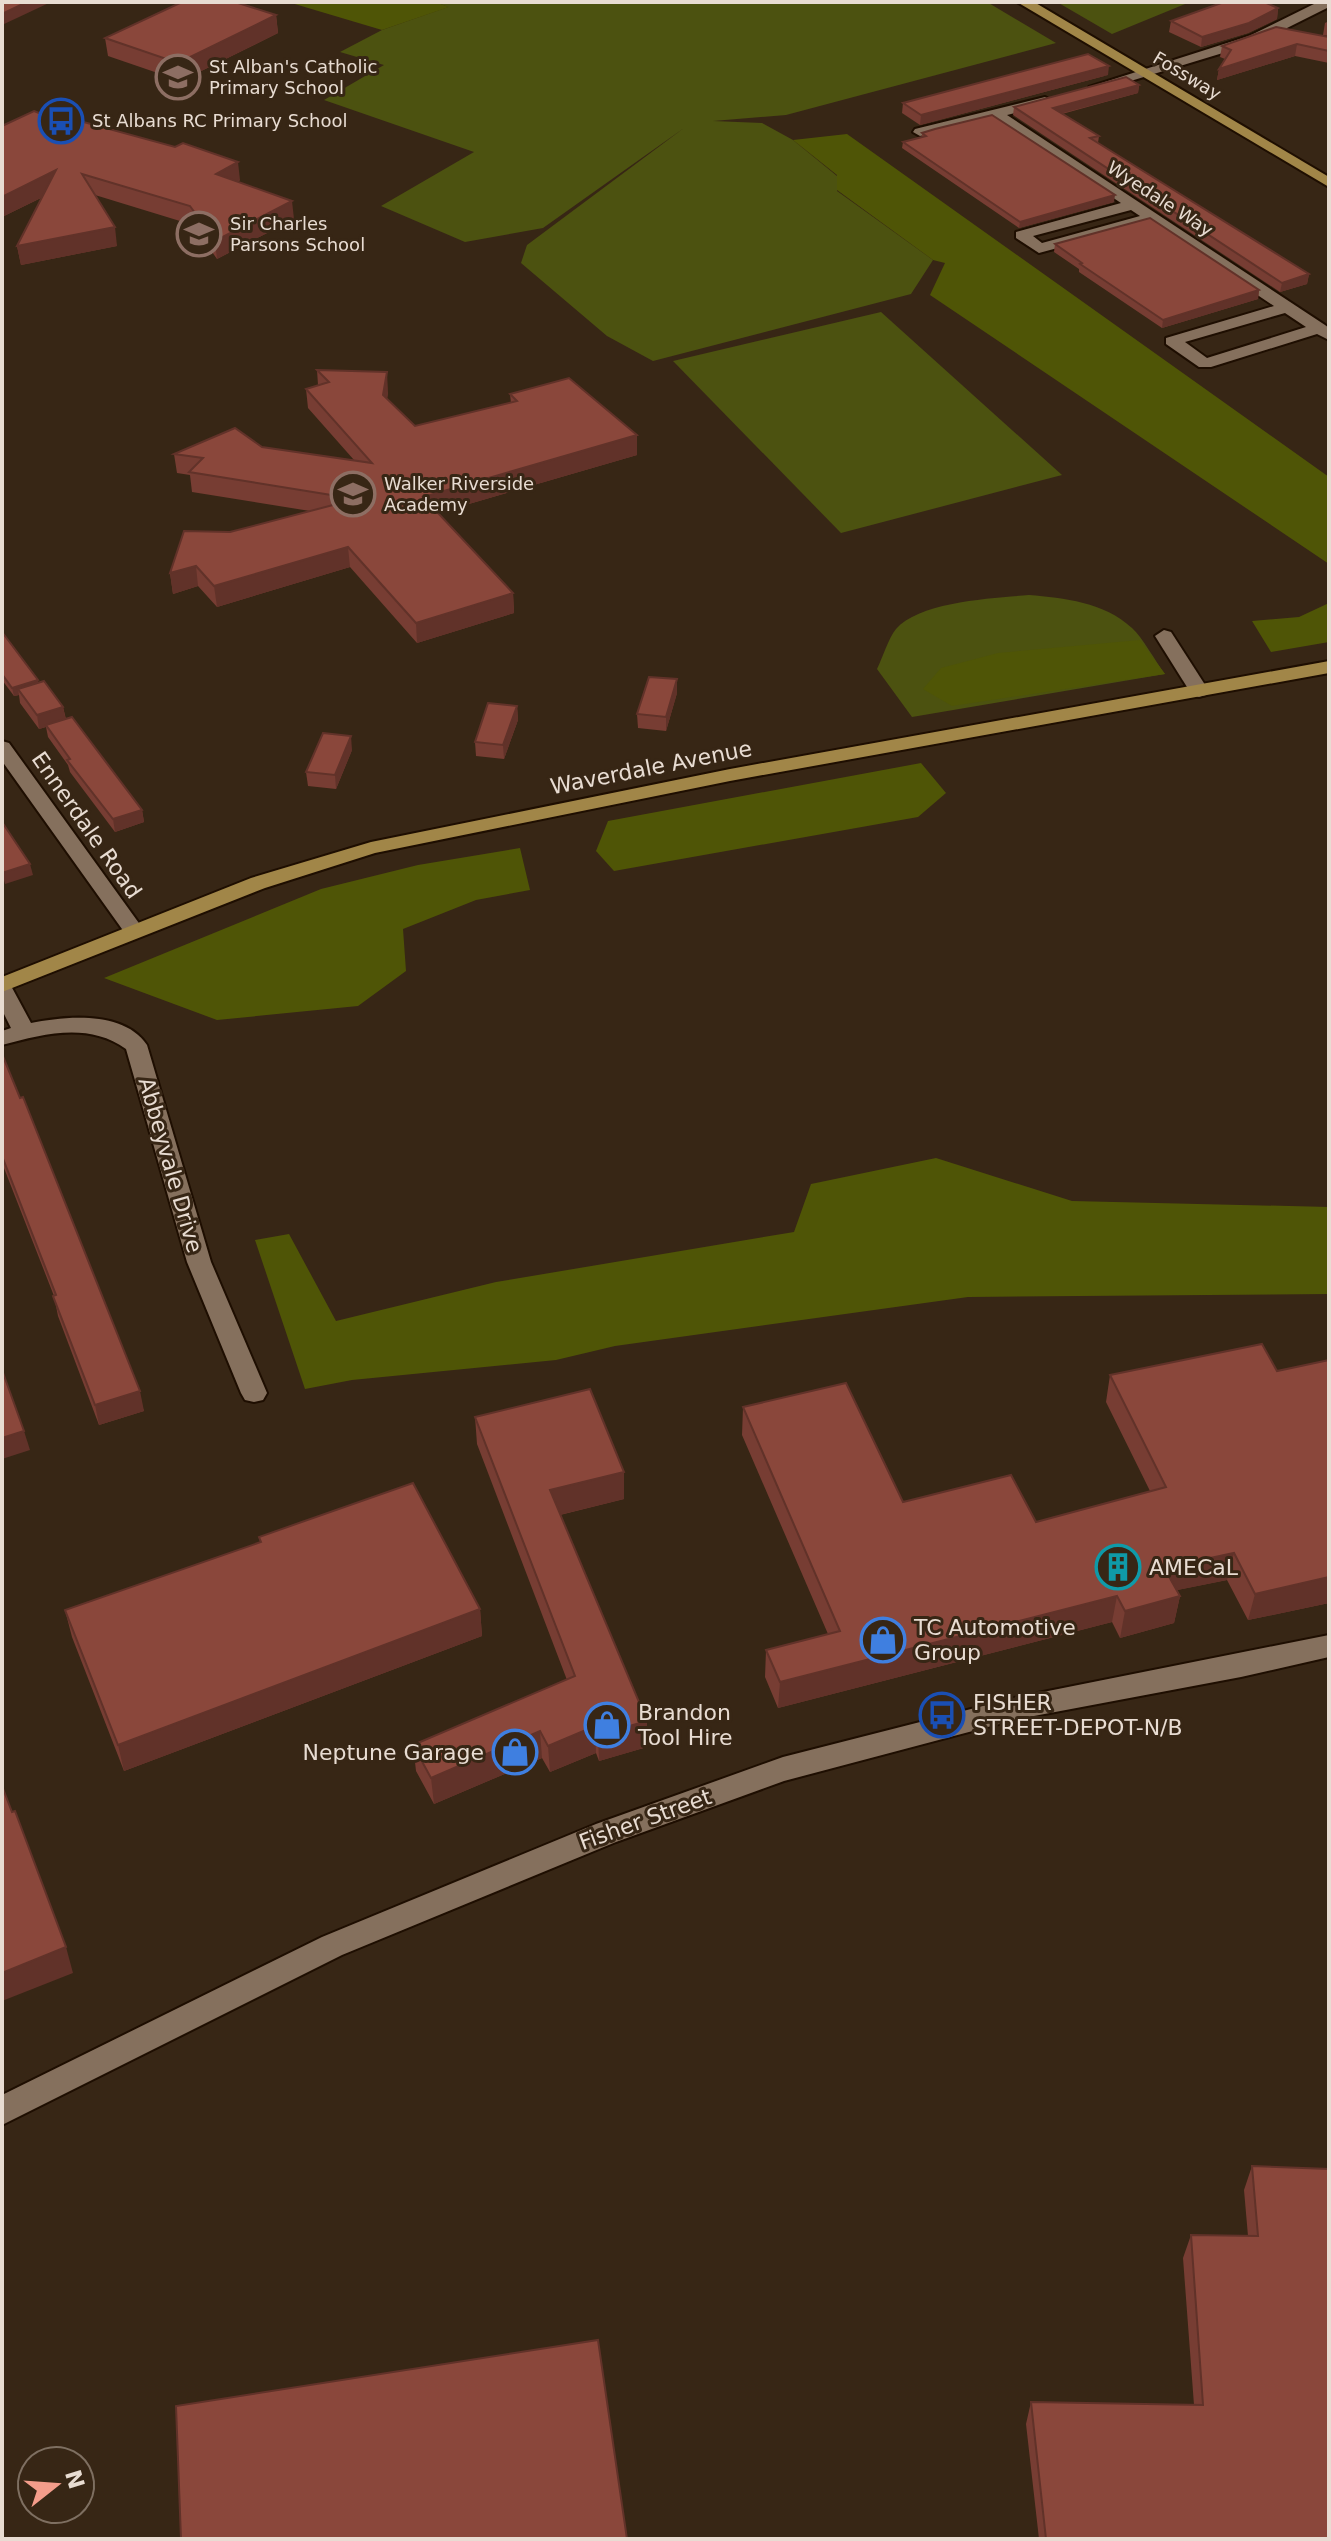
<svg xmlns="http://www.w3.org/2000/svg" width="1331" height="2541" viewBox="0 0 1331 2541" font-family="'DejaVu Sans',sans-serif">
<rect width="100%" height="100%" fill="#372615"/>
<g fill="#4c5210">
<path d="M435,2H987L1056,43L786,115L713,121L762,123L793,140L837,176V191L933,260L911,294L653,361L607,336L521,263L527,245L684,128L543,228L465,242L381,206L474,152L324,100L384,65L340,52L382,30L448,7Z"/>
<path d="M1057,2H1190L1112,34Z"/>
<path d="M881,312L1062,475L841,533L673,361Z"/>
<path d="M1029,595C1064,598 1104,602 1132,628C1143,638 1155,661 1165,674L912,717L877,669C883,657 888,639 896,629C920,601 995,598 1029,595Z"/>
</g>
<g fill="#4f5506">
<path d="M288,2H435L449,7L382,30Z"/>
<path d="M847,134L1329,477V564L930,295L945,263L933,260L837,190V175L793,140Z"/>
<path d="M1329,603V642L1271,652L1252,621L1299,617Z"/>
<path d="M1140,640L1165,674L952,706L923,689L941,668L998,653Z"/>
<path d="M921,763L946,793L918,817L614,871L596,851L608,821Z"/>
<path d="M520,848L530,890L476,900L403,929L406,971L358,1006L217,1020L104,978L321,889L418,865Z"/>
<path d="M936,1158L1072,1201L1329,1207V1294L968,1297L615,1346L556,1360L352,1380L305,1389L255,1240L289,1234L336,1321L496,1282L794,1232L811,1184Z"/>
</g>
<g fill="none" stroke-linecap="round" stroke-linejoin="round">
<g stroke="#1e0e01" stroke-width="4">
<g id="minor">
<path d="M1318,2H1329V7L1259,42L1101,90H1091L1089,87L1249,36Z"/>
<path d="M1045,97L1052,101L1050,104L1007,115L1325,325L1329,328V340L1317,334L1211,367H1199L1166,344V338L1274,306L1150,223L1039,253L1016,238V232L1121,203L993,118L920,136L913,132L915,129ZM1131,210L1140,216L1042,243L1033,236ZM1285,313L1306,327L1207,358L1185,342Z"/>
<path d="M1164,630L1171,632L1209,691L1206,695L1199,697L1192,695L1155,636Z"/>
<path d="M2,741L9,743L141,926L145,931L141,936H127L2,761Z"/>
<path d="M2,982L10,984L31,1023C65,1016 124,1010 147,1045L211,1262L267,1393L263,1400L254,1402L245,1400L241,1393L187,1262L126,1049C88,1022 44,1034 2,1045V1031L11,1028L2,1010Z"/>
<path d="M1329,1635V1657L1241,1677L1018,1719L784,1781L616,1842L342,1955L2,2125V2095L322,1937L596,1824L783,1757L1018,1697Z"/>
</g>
</g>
<g stroke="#1e0e01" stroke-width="4">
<g id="major">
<path d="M1017,2H1034L1329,177V187Z"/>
<path d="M1329,661V673L730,781L375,853L265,888L2,992V977L251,878L371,842L730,769Z"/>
</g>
</g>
<use href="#minor" fill="#85705d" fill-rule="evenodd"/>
<use href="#major" fill="#a18648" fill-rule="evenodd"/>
</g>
<g fill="#773d33">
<path d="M1278,8L1277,19L1248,33L1201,47L1169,32L1171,21Z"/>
<path d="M276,15L278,33L181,81L108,56L105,38Z"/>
<path d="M1329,21V36L1323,35L1325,23Z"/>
<path d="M1329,37V63L1295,56L1217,80L1219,69L1225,59L1220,57L1222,46Z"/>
<path d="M1108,75L920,125L902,113L903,103Z"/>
<path d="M1139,85L1138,93L1062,114L1099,136L1098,143L1309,274L1307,284L1280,292L1013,115L1014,107Z"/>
<path d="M61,122L240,180L238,182L294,219L217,259L193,225L95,195L117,246L21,265L17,246L43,197L2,217Z"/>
<path d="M922,133L1114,202L1019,228L902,148L903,142L922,137Z"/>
<path d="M1055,244L1259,290L1258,299L1162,328L1079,272V269L1054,252Z"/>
<path d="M317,370L388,392L387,399L415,426L511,403L510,394L637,455L438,513L513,593L514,613L417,643L350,567L217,607L198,586L173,594L170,573L230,532L310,511L192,492L190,475L177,473L174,454L262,447L354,460L308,408L306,389L318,385Z"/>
<path d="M2,632L38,683L63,707L66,719L142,810L144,822L115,832L70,772L68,765L48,737L46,727L39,729L20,703L19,695L14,696L2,680Z"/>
<path d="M677,693L666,731L638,728L637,714Z"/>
<path d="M517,706L518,720L504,759L476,756L475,742Z"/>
<path d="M352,750L336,789L308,786L306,772Z"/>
<path d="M2,1054L144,1411L99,1425L58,1316L54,1296L2,1163Z"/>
<path d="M1329,1360V1603L1248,1620L1227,1580L1177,1590L1180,1596L1174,1623L1120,1638L1112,1622L778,1708L765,1677L766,1650L828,1634L742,1435L743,1407L903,1502L1036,1522L1150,1491L1106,1402L1110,1375L1277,1371Z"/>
<path d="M475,1417L624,1499L560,1515L647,1747L599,1761L596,1753L550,1772L542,1758L434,1804L416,1771L413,1745L567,1680L477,1444Z"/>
<path d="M259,1537L480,1609L482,1636L124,1771L72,1637L65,1610L260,1542Z"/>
<path d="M1252,2166L1329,2539H1039L1026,2424L1031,2402L1194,2405L1183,2258L1191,2235L1248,2236L1244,2190Z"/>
</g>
<g fill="#613229">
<path d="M27,2H51L2,25V14Z"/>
<path d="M1278,8L1277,19L1248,33L1201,47L1202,37Z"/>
<path d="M276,15L278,33L181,81L178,63Z"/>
<path d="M1297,44L1295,56L1217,80L1219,69Z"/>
<path d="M1109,66L1108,75L920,125L921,115Z"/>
<path d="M1139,85L1138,93L1052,116L1053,108Z"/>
<path d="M238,162L240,180L219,192L216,174Z"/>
<path d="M56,170L59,189L2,217V197Z"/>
<path d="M1115,195L1114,202L1019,228L1020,222Z"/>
<path d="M292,201L294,219L217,259L215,241Z"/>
<path d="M115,227L117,246L21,265L17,246Z"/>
<path d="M1309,274L1307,284L1280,292L1282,283Z"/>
<path d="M1259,290L1258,299L1162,328L1163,320Z"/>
<path d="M387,372L388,392L385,415L383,395Z"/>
<path d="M637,435V455L424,517L423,497Z"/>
<path d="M348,547L350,567L217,607L214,586Z"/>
<path d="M196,566L198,586L173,594L170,573Z"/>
<path d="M513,593L514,613L417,643L416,623Z"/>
<path d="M677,679V693L666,731V717Z"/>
<path d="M38,680L39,688L18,689L19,695L14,696L12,688Z"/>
<path d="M517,706L518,720L504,759L503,745Z"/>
<path d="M63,707L66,721L39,729L37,715Z"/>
<path d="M351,736L352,750L336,789L335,775Z"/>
<path d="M142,810L144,822L115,832L113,819Z"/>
<path d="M30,864L33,875L5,884L2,873Z"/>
<path d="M140,1391L144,1411L99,1425L95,1405Z"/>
<path d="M24,1431L30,1450L2,1459V1438Z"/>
<path d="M624,1472V1499L551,1517L550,1490Z"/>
<path d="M1234,1553L1227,1580L1158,1594L1164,1568Z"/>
<path d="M1329,1577V1603L1248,1620L1255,1594Z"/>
<path d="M1117,1596L1112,1622L778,1708L780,1682Z"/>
<path d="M1180,1596L1174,1623L1120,1638L1125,1611Z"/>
<path d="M480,1609L482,1636L124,1771L118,1745Z"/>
<path d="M647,1721V1747L599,1761L598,1735Z"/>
<path d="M595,1726L596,1753L550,1772L548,1746Z"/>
<path d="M540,1731L542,1758L434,1804L431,1778Z"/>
<path d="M66,1947L73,1973L2,2001V1973Z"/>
</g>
<g fill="#8a473b" stroke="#613229" stroke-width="2">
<path d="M2,2H27L2,14Z"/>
<path d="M182,2H235L276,15L178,63L105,38Z"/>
<path d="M1224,2H1264L1278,8L1249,23L1202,37L1171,21Z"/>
<path d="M1276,27L1329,37V51L1297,44L1219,69L1231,50L1222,46Z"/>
<path d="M1088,54L1109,66L921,115L903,103Z"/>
<path d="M1126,77L1139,85L1053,108L1099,136L1090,138L1309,274L1282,283L1014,107Z"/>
<path d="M34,111L61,122L69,118L175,147L183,143L238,162L216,174L292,201L215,241L190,206L82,174L115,227L17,246L56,170L2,197V126Z"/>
<path d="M992,115L1115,195L1020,222L903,142L926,136L922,133L935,129Z"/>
<path d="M1150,218L1259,290L1163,320L1080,264L1082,263L1055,244Z"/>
<path d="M317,370L387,372L383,395L415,426L517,401L510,394L569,378L637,435L423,497L513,593L416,623L348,547L214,586L196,566L170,573L184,531L230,532L356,499L189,472L203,458L174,454L235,428L262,447L372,463L306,389L329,382Z"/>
<path d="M2,632L38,680L12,688L2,674Z"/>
<path d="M649,677L677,679L666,717L637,714Z"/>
<path d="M44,681L63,707L37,715L18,689Z"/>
<path d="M488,703L517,706L503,745L475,742Z"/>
<path d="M72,717L142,810L113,819L67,760L70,759L46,725Z"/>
<path d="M323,733L351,736L335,775L306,772Z"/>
<path d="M2,822L30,864L2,873Z"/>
<path d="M2,1054L20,1098L23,1097L140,1391L95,1405L53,1296L56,1295L2,1156Z"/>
<path d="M1262,1344L1277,1371L1329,1360V1577L1255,1594L1234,1553L1164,1568L1180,1596L1125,1611L1117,1596L780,1682L766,1650L840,1631L743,1407L846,1383L903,1502L1011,1475L1036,1522L1166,1487L1110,1375Z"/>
<path d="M2,1370L24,1431L2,1438Z"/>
<path d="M590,1389L624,1472L550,1490L647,1721L598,1735L595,1726L548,1746L540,1731L431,1778L413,1745L575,1676L475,1417Z"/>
<path d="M413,1483L480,1609L118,1745L65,1610L261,1542L259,1537Z"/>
<path d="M2,1786L12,1812L15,1811L66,1947L2,1973Z"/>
<path d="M1252,2166L1329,2169V2539H1046L1031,2402L1203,2405L1191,2235L1258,2236Z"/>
<path d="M598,2340L627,2539H181L176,2406Z"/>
</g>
<defs>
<g id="school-ring" transform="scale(2.3)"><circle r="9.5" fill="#372615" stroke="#8d6e63" stroke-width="1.5"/><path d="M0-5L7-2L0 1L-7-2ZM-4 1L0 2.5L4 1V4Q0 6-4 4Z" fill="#8d6e63"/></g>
<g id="bus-ring" transform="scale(2.3)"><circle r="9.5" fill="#372615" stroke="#1a4fb4" stroke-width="1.5"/><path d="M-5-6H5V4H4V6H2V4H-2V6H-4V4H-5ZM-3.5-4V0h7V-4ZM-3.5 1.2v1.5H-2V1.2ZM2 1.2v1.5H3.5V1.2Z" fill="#1a4fb4"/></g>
<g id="building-ring" transform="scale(2.3)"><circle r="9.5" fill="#372615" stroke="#0f9aa8" stroke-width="1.5"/><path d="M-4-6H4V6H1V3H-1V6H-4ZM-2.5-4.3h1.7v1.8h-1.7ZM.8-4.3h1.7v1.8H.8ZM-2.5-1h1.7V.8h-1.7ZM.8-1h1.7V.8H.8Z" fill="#0f9aa8"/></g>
<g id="shop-ring" transform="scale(2.3)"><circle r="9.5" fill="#372615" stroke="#3f7fe0" stroke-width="1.5"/><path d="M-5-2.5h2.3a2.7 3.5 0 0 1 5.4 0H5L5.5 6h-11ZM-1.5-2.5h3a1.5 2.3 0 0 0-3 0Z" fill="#3f7fe0"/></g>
</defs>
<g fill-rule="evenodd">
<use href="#school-ring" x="178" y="77"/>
<use href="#bus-ring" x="61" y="121"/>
<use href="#school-ring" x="199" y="234"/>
<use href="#school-ring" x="353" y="494"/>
<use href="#building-ring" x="1118" y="1567"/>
<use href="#shop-ring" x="883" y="1640"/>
<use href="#bus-ring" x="942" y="1715"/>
<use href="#shop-ring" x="607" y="1725"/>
<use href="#shop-ring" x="515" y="1752"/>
</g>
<g text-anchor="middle" stroke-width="6" stroke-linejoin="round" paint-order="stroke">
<g font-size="18" fill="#e8dcd2" stroke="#372615" text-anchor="start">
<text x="209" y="73">St Alban's Catholic<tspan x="209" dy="21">Primary School</tspan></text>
<text x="92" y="127">St Albans RC Primary School</text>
<text x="230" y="230">Sir Charles<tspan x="230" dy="21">Parsons School</tspan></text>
<text x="384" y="490">Walker Riverside<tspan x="384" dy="21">Academy</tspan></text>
</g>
<g font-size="18" fill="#e8dcd2" stroke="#372615">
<text transform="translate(1187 76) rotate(31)" y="6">Fossway</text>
<text transform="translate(1160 199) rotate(33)" y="6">Wyedale Way</text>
</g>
<g font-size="22" fill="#e8dcd2" stroke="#372615">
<text transform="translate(651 767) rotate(-11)" y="8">Waverdale Avenue</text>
<text transform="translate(87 825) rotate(55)" y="8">Ennerdale Road</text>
<text transform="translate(171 1165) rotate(74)" y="8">Abbeyvale Drive</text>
<text transform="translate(645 1819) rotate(-20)" y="8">Fisher Street</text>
</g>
<g font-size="22" fill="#e8dcd2" stroke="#372615" text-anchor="start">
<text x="1149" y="1575">AMECaL</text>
<text x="914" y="1635">TC Automotive<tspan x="914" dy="25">Group</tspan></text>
<text x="973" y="1710">FISHER<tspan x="973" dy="25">STREET-DEPOT-N/B</tspan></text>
<text x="638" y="1720">Brandon<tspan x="638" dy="25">Tool Hire</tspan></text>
<text x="484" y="1760" text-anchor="end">Neptune Garage</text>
</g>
</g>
<rect width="1331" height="2541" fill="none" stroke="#e8dcd2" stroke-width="8"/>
<g transform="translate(56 2485) rotate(73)"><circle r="38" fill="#372615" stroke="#7e6f61" stroke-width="2"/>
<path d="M0-6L14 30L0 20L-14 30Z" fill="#f49d8b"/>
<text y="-12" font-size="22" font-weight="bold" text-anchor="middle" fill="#e8dcd2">N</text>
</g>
</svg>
